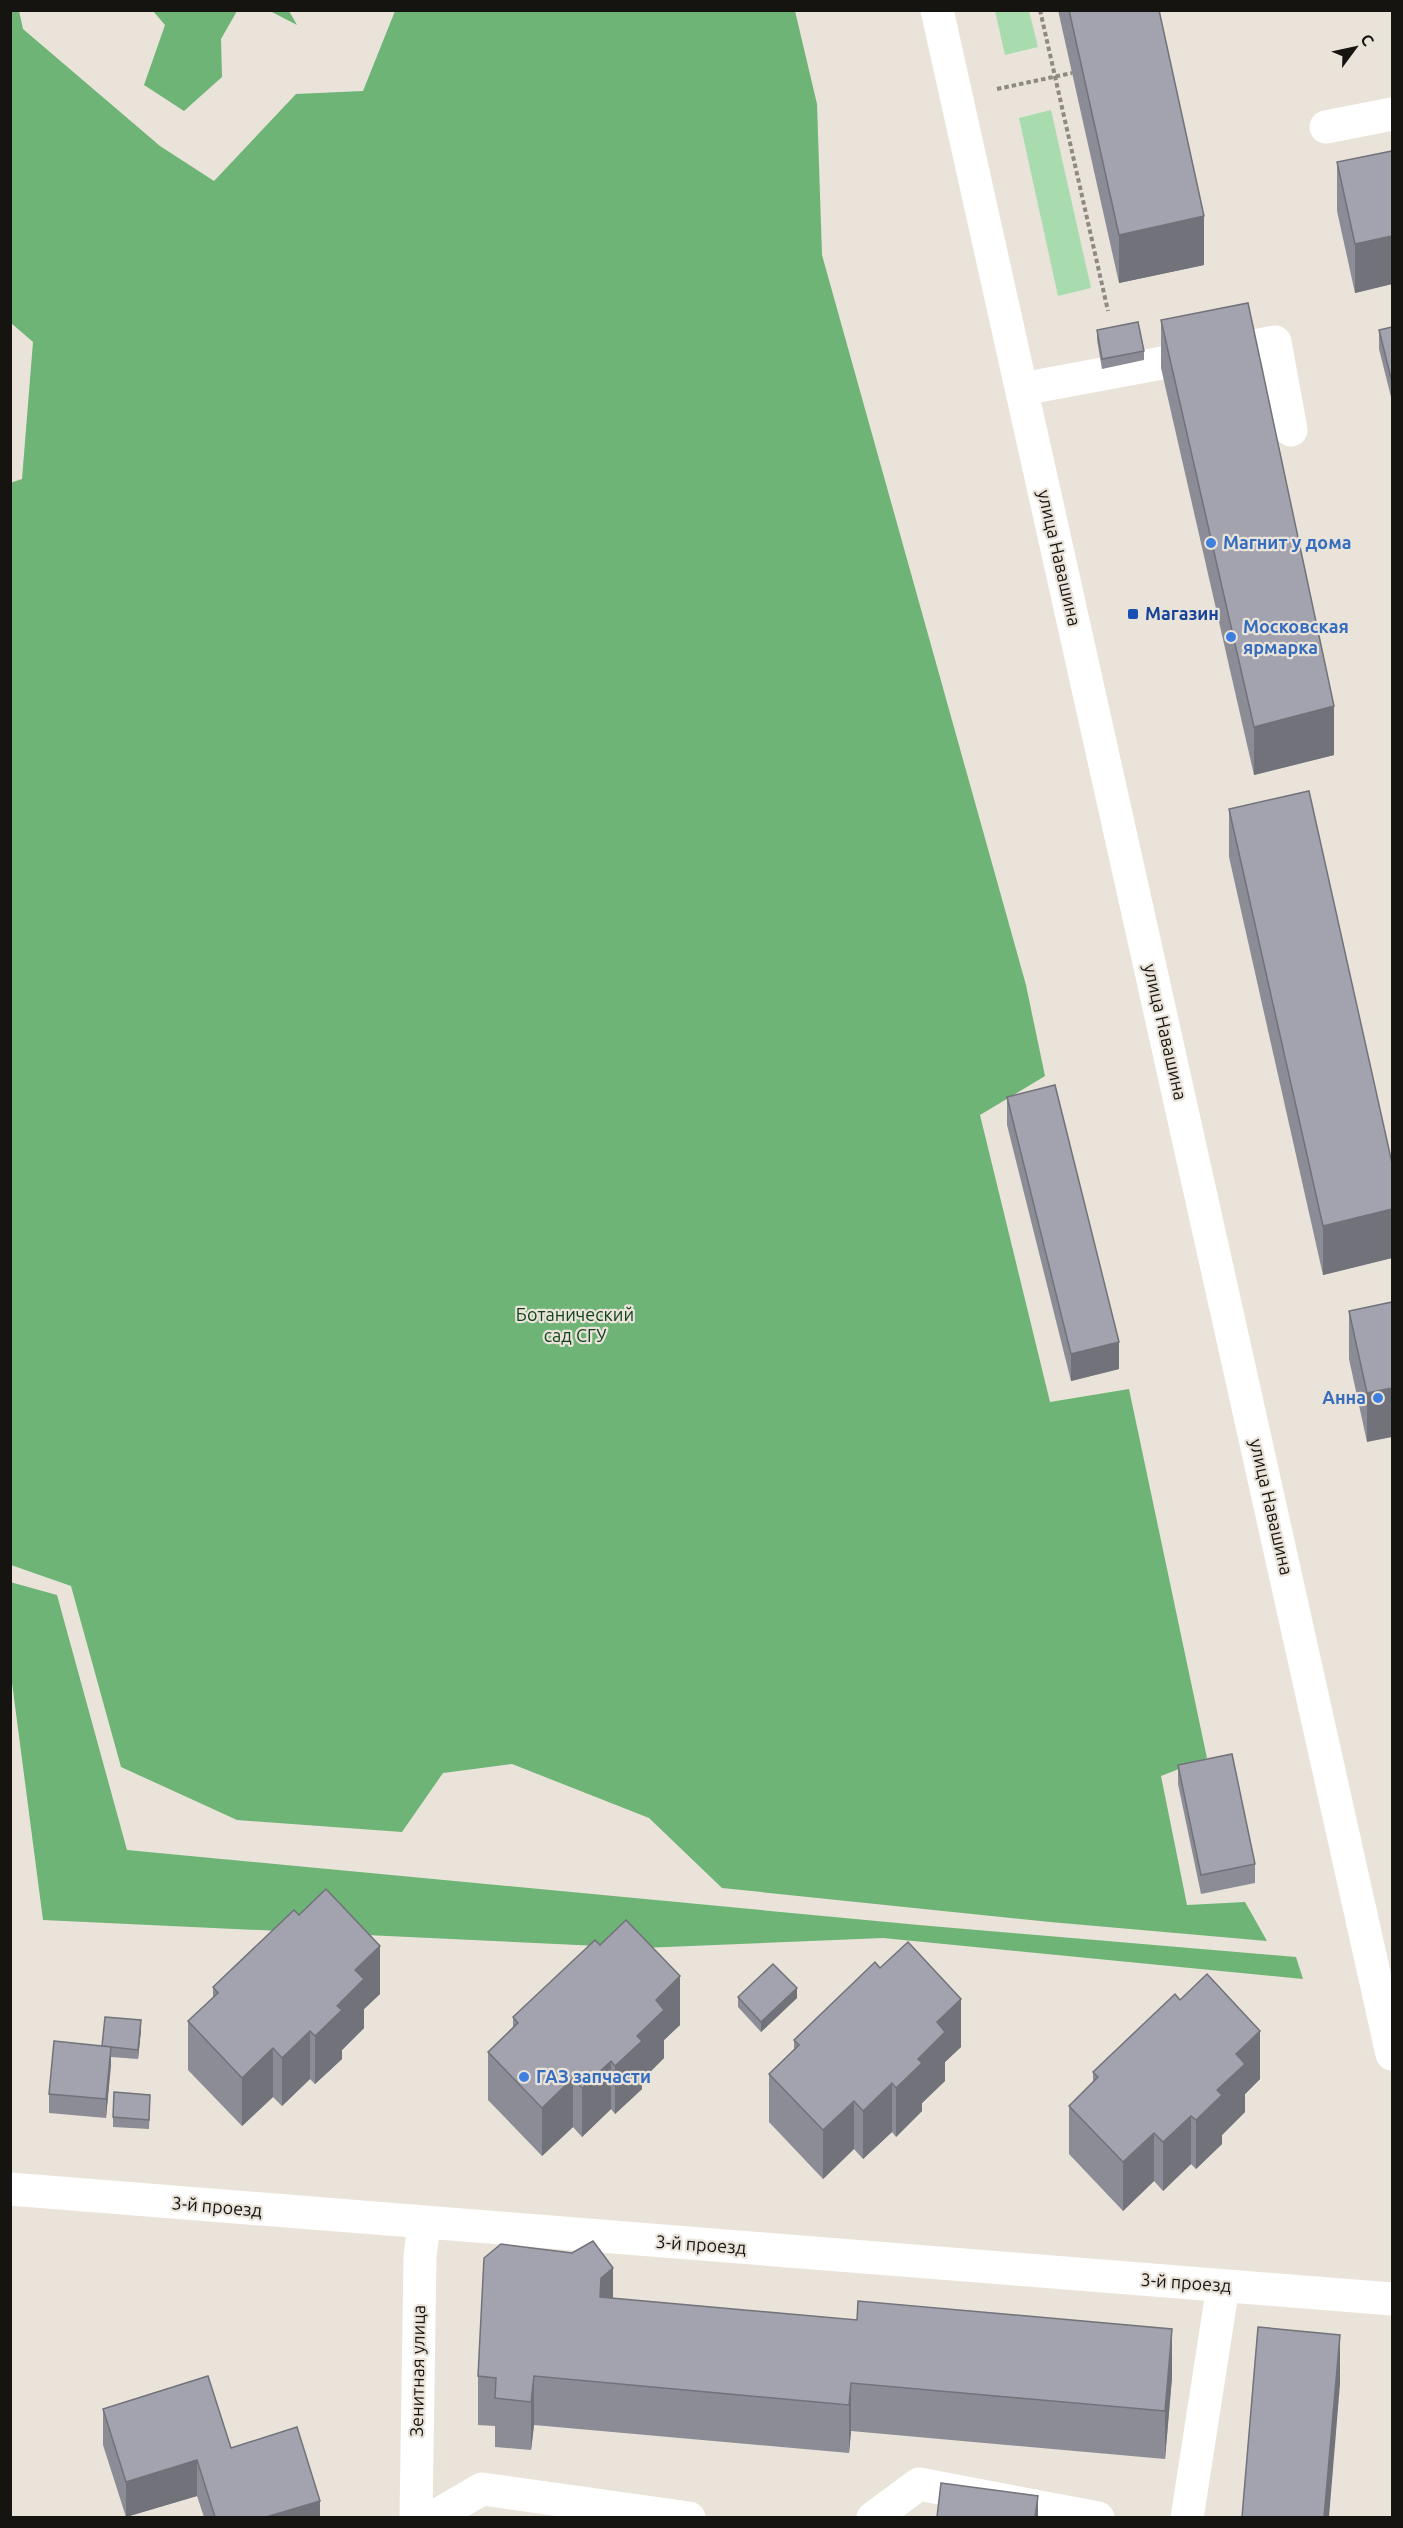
<svg xmlns="http://www.w3.org/2000/svg" width="1403" height="2528" viewBox="0 0 1403 2528" font-family="Ubuntu,sans-serif">
<rect width="100%" height="100%" fill="#eae3d9"/>
<g fill="#a8dbad">
<path d="M995,11H1029L1038,47L1005,55Z"/>
<path d="M1051,110L1091,288L1058,296L1019,118Z"/>
</g>
<g fill="#6eb476">
<path d="M11,11H19L23,29L160,146L214,181L296,94L363,91L395,11H795L817,104L822,255L1026,985L1045,1076L980,1115L1050,1402L1129,1389L1207,1758L1161,1776L1187,1905L1245,1902L1267,1941L1050,1922L722,1888L649,1818L512,1764L443,1773L402,1832L237,1820L121,1767L71,1586L11,1565L10,483L22,479L33,342L11,323Z"/>
<path d="M153,11H237L221,39L222,77L184,111L144,85L165,25Z"/>
<path d="M270,11H289L297,25Z"/>
<path d="M10,1582L57,1595L127,1850L919,1925L1296,1957L1303,1979L883,1938L642,1948L43,1920L11,1675Z"/>
</g>
<g fill="none" stroke-linecap="round" stroke-linejoin="round">
<g stroke="#8e8982" stroke-width="4" stroke-dasharray="4.5 3" stroke-linecap="butt">
<path d="M1040,10L1108,311"/>
<path d="M997,89L1072,73"/>
</g>
<g stroke="#fff" stroke-width="33">
<path d="M1326,127L1392,114"/>
<path d="M1022,389L1275,342L1291,430"/>
<path d="M10,2189L1392,2299"/>
<path d="M416,2518L420,2257L424,2224"/>
<path d="M432,2518L482,2489L689,2518"/>
<path d="M873,2518L919,2484L1098,2518"/>
<path d="M1187,2518L1223,2286"/>
</g>
<path stroke="#fff" stroke-width="33" d="M937,10L1392,2054"/>
</g>
<g fill="#8b8c96">
<path d="M1058,10H1159L1204,265L1119,283Z"/>
<path d="M1392,151V284L1355,293L1337,211V162Z"/>
<path d="M1161,320L1334,755L1254,775L1161,368Z"/>
<path d="M1392,327V401L1379,349V330Z"/>
<path d="M1097,330L1144,351V360L1102,369L1097,340Z"/>
<path d="M1229,809L1392,1163V1258L1323,1275L1229,857Z"/>
<path d="M1007,1097L1119,1369L1071,1381L1007,1125Z"/>
<path d="M1392,1302L1367,1442L1349,1359V1311Z"/>
<path d="M1178,1765L1255,1864V1883L1201,1894L1178,1784Z"/>
<path d="M213,1987L380,1994L364,2009V2028L342,2050V2059L315,2084L310,2079L282,2106L273,2097L242,2126L188,2070V2021L213,1998Z"/>
<path d="M738,1997L797,1998L761,2032L738,2007Z"/>
<path d="M513,2017L680,2025L664,2040V2058L642,2080V2089L615,2114L611,2109L582,2137L573,2127L542,2156L488,2100V2052L513,2028Z"/>
<path d="M141,2030L138,2059L111,2057L106,2118L49,2113V2094L102,2046Z"/>
<path d="M794,2040L961,2047L945,2062V2081L922,2103V2111L896,2137L892,2132L863,2159L854,2149L823,2179L769,2122V2074L794,2050Z"/>
<path d="M1093,2072L1260,2079L1245,2094V2112L1222,2135V2144L1196,2169L1191,2164L1163,2191L1154,2181L1123,2211L1069,2154V2106L1093,2082Z"/>
<path d="M150,2104L149,2129L113,2127V2117Z"/>
<path d="M613,2299L1172,2377L1165,2459L851,2431L849,2453L534,2425L531,2450L495,2447V2426L478,2425V2376Z"/>
<path d="M103,2409L231,2448L320,2517H204L197,2496L126,2517L103,2445Z"/>
</g>
<g fill="#71727a">
<path d="M1204,216V265L1119,283V235Z"/>
<path d="M1392,236V284L1355,293V244Z"/>
<path d="M1334,706V755L1254,775V727Z"/>
<path d="M1392,1209V1258L1323,1275V1226Z"/>
<path d="M1119,1342V1369L1071,1381V1354Z"/>
<path d="M1392,1388V1437L1367,1442V1393Z"/>
<path d="M380,1946V1994L364,2009V2028L342,2050V2059L315,2084V2036L337,2006L355,1970Z"/>
<path d="M680,1976V2025L664,2040V2058L642,2080V2089L615,2114V2066L637,2036L656,2000Z"/>
<path d="M797,1988V1998L761,2032V2022Z"/>
<path d="M961,1999V2047L945,2062V2081L922,2103V2111L896,2137V2088L918,2059L937,2022Z"/>
<path d="M141,2020V2030L138,2059V2050Z"/>
<path d="M310,2031V2079L282,2106V2058Z"/>
<path d="M1260,2031V2079L1245,2094V2112L1222,2135V2144L1196,2169V2120L1217,2090L1236,2054Z"/>
<path d="M111,2047V2066L106,2118V2099Z"/>
<path d="M273,2048V2097L242,2126V2078Z"/>
<path d="M611,2061V2109L582,2137V2088Z"/>
<path d="M573,2078V2127L542,2156V2108Z"/>
<path d="M892,2083V2132L863,2159V2111Z"/>
<path d="M854,2101V2149L823,2179V2130Z"/>
<path d="M1191,2116V2164L1163,2191V2142Z"/>
<path d="M1154,2133V2181L1123,2211V2162Z"/>
<path d="M613,2268V2316L600,2297L601,2278Z"/>
<path d="M1172,2329V2377L1165,2459V2411Z"/>
<path d="M1340,2335V2384L1329,2517H1324Z"/>
<path d="M534,2376V2425L531,2450V2402Z"/>
<path d="M851,2383V2431L849,2453V2405Z"/>
<path d="M197,2460V2496L126,2517V2482Z"/>
<path d="M1038,2496V2517H1035Z"/>
<path d="M320,2501V2517H266Z"/>
</g>
<g fill="#a2a3ae" stroke="#71727a" stroke-width="1.5">
<path d="M1069,10H1159L1204,216L1119,235Z"/>
<path d="M1392,151V236L1355,244L1337,162Z"/>
<path d="M1248,303L1334,706L1254,727L1161,320Z"/>
<path d="M1138,322L1144,351L1102,359L1097,330Z"/>
<path d="M1392,327V382L1379,330Z"/>
<path d="M1309,791L1392,1163V1209L1323,1226L1229,809Z"/>
<path d="M1055,1085L1119,1342L1071,1354L1007,1097Z"/>
<path d="M1392,1302V1388L1367,1393L1349,1311Z"/>
<path d="M1232,1754L1255,1864L1201,1875L1178,1765Z"/>
<path d="M326,1889L380,1946L355,1970L364,1979L337,2006L342,2010L315,2036L310,2031L282,2058L273,2048L242,2078L188,2021L218,1993L213,1987L294,1910L299,1915Z"/>
<path d="M626,1920L680,1976L656,2000L664,2010L637,2036L642,2041L615,2066L611,2061L582,2088L573,2078L542,2108L488,2052L518,2023L513,2017L595,1940L600,1945Z"/>
<path d="M908,1942L961,1999L937,2022L945,2032L918,2059L922,2063L896,2088L892,2083L863,2111L854,2101L823,2130L769,2074L799,2045L794,2040L875,1962L880,1968Z"/>
<path d="M773,1964L797,1988L761,2022L738,1997Z"/>
<path d="M1207,1974L1260,2031L1236,2054L1245,2064L1217,2090L1222,2095L1196,2120L1191,2116L1163,2142L1154,2133L1123,2162L1069,2106L1098,2077L1093,2072L1175,1994L1180,2000Z"/>
<path d="M105,2017L141,2020L138,2050L102,2046Z"/>
<path d="M54,2041L111,2047L106,2099L49,2094Z"/>
<path d="M114,2092L150,2095L149,2120L113,2117Z"/>
<path d="M593,2241L613,2268L601,2278L600,2297L857,2320L858,2301L1172,2329L1165,2411L851,2383L849,2405L534,2376L531,2402L495,2398L496,2378L478,2376L484,2258L501,2244L572,2253Z"/>
<path d="M1258,2327L1340,2335L1324,2517H1242Z"/>
<path d="M208,2376L231,2448L297,2427L320,2501L266,2517H215L197,2460L126,2482L103,2409Z"/>
<path d="M941,2483L1038,2496L1035,2517H937Z"/>
</g>
<g fill="#3f7fe0" stroke="#eae3d9" stroke-width="2">
<circle cx="1211" cy="543" r="6"/>
<circle cx="1231" cy="637" r="6"/>
<circle cx="1378" cy="1398" r="6"/>
<circle cx="524" cy="2077" r="6"/>
</g>
<rect fill="#1a4fb4" stroke="#eae3d9" stroke-width="2" x="1127" y="608" width="12" height="12" rx="3"/>
<g text-anchor="middle" stroke-width="4.5" stroke-linejoin="round" paint-order="stroke">
<g font-size="18" font-weight="bold" fill="#366cbe" stroke="#eae3d9" text-anchor="start">
<text x="1223" y="549">Магнит у дома</text>
<text x="1243" y="633">Московская<tspan x="1243" dy="21">ярмарка</tspan></text>
<text x="1366" y="1404" text-anchor="end">Анна</text>
<text x="536" y="2083">ГАЗ запчасти</text>
</g>
<g font-size="18" fill="#161411" stroke="#eae3d9">
<text transform="translate(1059 558) rotate(77)" y="6">улица Навашина</text>
<text transform="translate(1165 1032) rotate(77)" y="6">улица Навашина</text>
<text transform="translate(1271 1507) rotate(77)" y="6">улица Навашина</text>
<text transform="translate(217 2207) rotate(5)" y="6">3-й проезд</text>
<text transform="translate(701 2245) rotate(4)" y="6">3-й проезд</text>
<text transform="translate(1186 2283) rotate(4)" y="6">3-й проезд</text>
<text transform="translate(418 2371) rotate(-89)" y="6">Зенитная улица</text>
</g>
<g font-size="18" font-weight="bold" fill="#164399" stroke="#eae3d9" text-anchor="start">
<text x="1145" y="620">Магазин</text>
</g>
<g font-size="18" fill="#10431a" stroke="#eae3d9">
<text x="575" y="1321">Ботанический<tspan x="575" dy="21">сад СГУ</tspan></text>
</g>
</g>
<rect width="1403" height="2528" fill="none" stroke="#161411" stroke-width="24"/>
<g transform="translate(1355 48) rotate(57)" stroke="#eae3d9" stroke-width="4.5" paint-order="stroke">
<path d="M0-4.5L10 22L0 15L-10 22Z" fill="#161411"/>
<text y="-9" font-size="16" font-weight="bold" text-anchor="middle" fill="#161411">С</text>
</g>
</svg>
